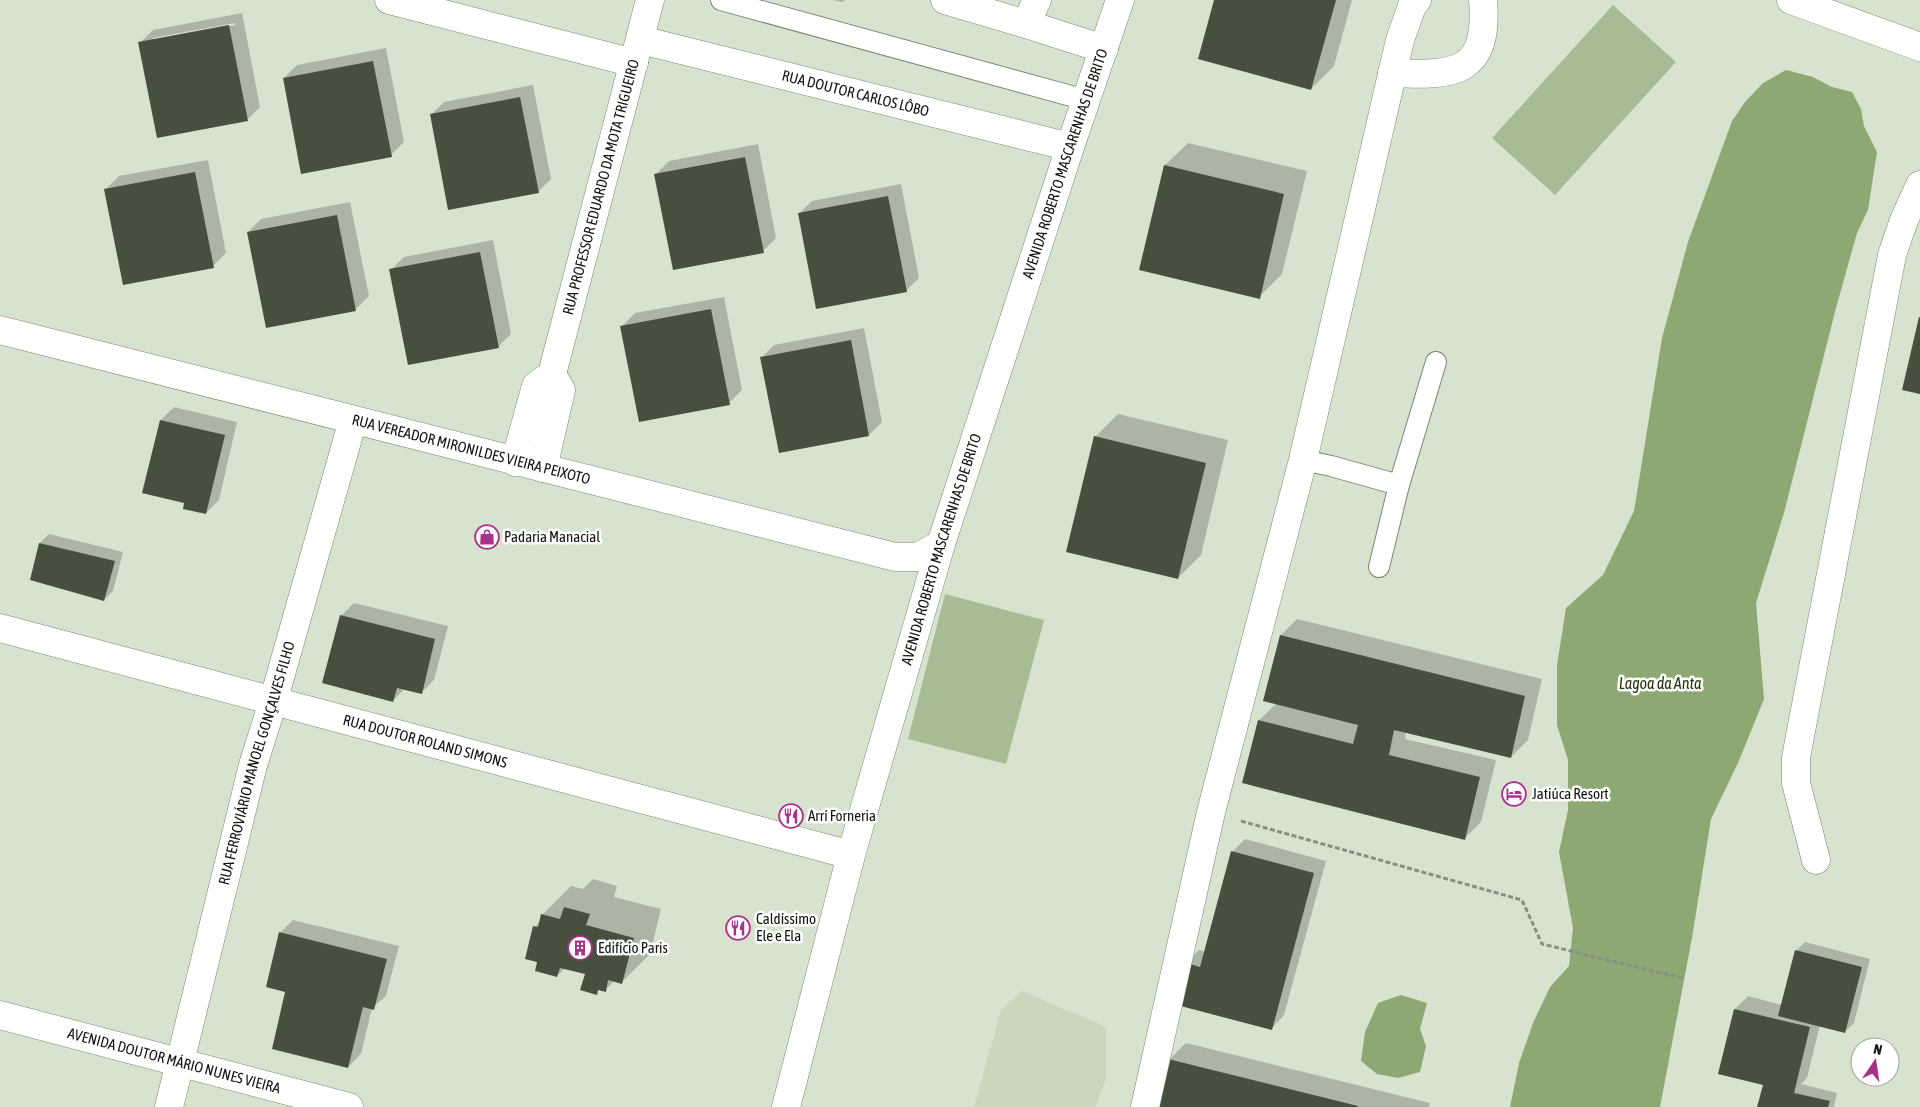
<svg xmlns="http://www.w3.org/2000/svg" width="1920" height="1107" viewBox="0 0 1920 1107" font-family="'Asap Condensed',sans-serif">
<rect width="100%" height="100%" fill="#d8e3cf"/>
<path fill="#c9d8bc" d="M1022,991L1106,1027V1079L1095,1107H974L1001,1010Z"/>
<g fill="#a7bc95">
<path d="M1613,5L1676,62L1555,195L1492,138Z"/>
<path d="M945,594L1044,620L1006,764L908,739Z"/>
</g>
<g fill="#8da873">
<path d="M1786,70L1813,77L1832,87L1852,92L1861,109L1864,126L1877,152L1868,210L1857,233L1836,308L1784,513L1756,603L1764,699L1738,763L1711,819L1692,938L1660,1107H1510L1519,1063L1533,1023L1550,987L1569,966L1573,928L1559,852L1568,810V760L1557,725V665L1566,608L1603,575L1634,511L1662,338L1688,242L1732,121L1745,102L1763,83Z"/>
<path d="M1401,995L1427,1003L1420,1029L1426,1046L1420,1072L1398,1078L1377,1074L1361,1061L1365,1032L1378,1003Z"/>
</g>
<g fill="#0003" fill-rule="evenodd">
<path d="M833,0H845L842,2Z"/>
<path d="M1215,0H1352L1334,66L1311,89Z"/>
<path d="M242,13L260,107L247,120L140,43L153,30ZM235,23V25L153,41V38Z"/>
<path d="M386,48L404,142L391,155L284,78L297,65Z"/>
<path d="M533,85L551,179L538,192L431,115L444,102Z"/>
<path d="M1188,143L1307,171L1282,274L1259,297L1165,165Z"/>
<path d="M758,144L776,238L763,251L656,174L669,161Z"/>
<path d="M208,160L226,253L213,266L106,189L119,176Z"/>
<path d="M901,184L919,278L906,291L799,214L812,201Z"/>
<path d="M350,202L369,296L356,309L267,326L248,232L261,219Z"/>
<path d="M493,240L511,334L498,347L391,270L404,257Z"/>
<path d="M724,297L742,390L729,403L622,326L635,313Z"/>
<path d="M864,328L882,422L869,435L780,451L761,358L774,345Z"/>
<path d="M174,407L237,422L219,500L206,513L185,502L144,493L161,420Z"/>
<path d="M1118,414L1228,440L1201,555L1178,578L1095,437Z"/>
<path d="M49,534L123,552L113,591L104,600L31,579L40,543Z"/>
<path d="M354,603L448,626L434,680L421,693L405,688L393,701L341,616Z"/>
<path d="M1297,619L1542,679L1528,740L1511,757L1406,732L1405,739L1496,760L1481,822L1464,839L1243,782L1259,720L1277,703L1281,635Z"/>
<path d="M1245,839L1326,861L1284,1015L1272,1028L1186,963L1199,950L1205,952L1232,852Z"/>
<path d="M593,879L617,886L614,897L661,909L650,954L622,982L615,980L605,990L600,989L596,993L586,973L565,968L557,976L539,961L535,927L541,920L542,915L571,886L583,889Z"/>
<path d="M293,920L399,946L386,996L372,1008L361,1054L348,1067L287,991L280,933Z"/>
<path d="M1805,942L1870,959L1854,1023L1845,1032L1820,1025L1807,1078L1801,1084L1837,1093L1834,1107H1759L1764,1084L1719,1073L1735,1009L1748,996L1782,1005L1796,951Z"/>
<path d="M1186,1043L1430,1103L1429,1107H1157L1169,1060Z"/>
</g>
<g fill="#47503f">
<path d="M1214,0H1336L1311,90L1198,59Z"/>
<path d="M229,25L248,121L157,138L138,42Z"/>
<path d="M373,61L392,157L301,174L283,78Z"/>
<path d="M520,97L539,193L448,210L430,114Z"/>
<path d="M745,157L764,253L673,270L654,174Z"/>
<path d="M1164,165L1284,194L1260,299L1139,270Z"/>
<path d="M195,172L214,268L123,285L104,189Z"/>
<path d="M888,196L907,292L816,309L798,213Z"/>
<path d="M337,215L356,311L266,328L247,232Z"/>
<path d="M480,252L499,348L408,365L389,269Z"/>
<path d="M711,309L730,405L639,422L620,326Z"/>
<path d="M1919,317H1920V394L1902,390Z"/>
<path d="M851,340L869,436L779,453L760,357Z"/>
<path d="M160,420L225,435L206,514L183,509L184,503L142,493Z"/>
<path d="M1094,436L1206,463L1178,579L1066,552Z"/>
<path d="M39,543L115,561L104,601L30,580Z"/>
<path d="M340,615L435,639L422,694L397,688L393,702L322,683Z"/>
<path d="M1280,635L1525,696L1511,758L1394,730L1389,755L1480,777L1465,840L1242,783L1258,720L1353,744L1358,725L1263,701Z"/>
<path d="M1231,851L1314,873L1272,1030L1173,1004L1184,962L1200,967Z"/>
<path d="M564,907L590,914L586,925L634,938L622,984L608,980L606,992L598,990L597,995L580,990L585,974L560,968L557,977L535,971L537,962L525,959L533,926L538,927L541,914L560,919Z"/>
<path d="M279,932L387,959L374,1010L363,1007L348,1068L272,1049L285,992L266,987Z"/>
<path d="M1795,950L1862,967L1845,1033L1778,1016Z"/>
<path d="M1734,1009L1810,1027L1794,1093L1830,1101L1828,1107H1757L1763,1085L1718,1074Z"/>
<path d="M1168,1059L1358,1106V1107H1156Z"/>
</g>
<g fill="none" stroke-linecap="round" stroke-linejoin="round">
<g stroke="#7c8673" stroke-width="22">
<g id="service">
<path d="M721,0L1086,100"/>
<path d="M1303,460L1331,466L1399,485L1436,362"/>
<path d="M1379,567L1399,485"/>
</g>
</g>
<g stroke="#7c8673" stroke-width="29">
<g id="minor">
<path d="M389,0L634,63"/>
<path d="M945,0L1026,24L1104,49"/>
<path d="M1791,0L1920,47"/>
<path d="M1026,24L1037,0"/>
<path id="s1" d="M641,40L1070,147"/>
<path d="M1392,73C1455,76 1489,74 1483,0"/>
<path id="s2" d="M0,330L895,557H918L941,544"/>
<path id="s3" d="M515,462L536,386L552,374L650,0"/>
<path d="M543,468L561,390L552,374"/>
<path id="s4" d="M0,628L851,855"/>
<path d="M1816,860L1796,783V758L1800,736L1892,255L1904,220L1920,185"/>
<path id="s5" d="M0,1015L349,1107"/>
<path id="s6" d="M169,1107L253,765L273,702L353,420"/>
<path d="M1145,1107L1211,812L1303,460L1400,40L1412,6L1417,0"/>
</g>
</g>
<g stroke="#7c8673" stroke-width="29">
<g id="tertiary">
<path id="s7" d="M786,1107L851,855L941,544L1070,147L1120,0"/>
</g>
</g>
<path stroke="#878f80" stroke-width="3" stroke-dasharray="5 2.5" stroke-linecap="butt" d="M1241,821L1522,900L1542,944L1682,978"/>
<use href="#service" stroke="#fff" stroke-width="20"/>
<use href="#minor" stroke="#fff" stroke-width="28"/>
<use href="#tertiary" stroke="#fff" stroke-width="28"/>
</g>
<defs>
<g id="shop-ring" transform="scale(1.25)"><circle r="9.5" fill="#fff" stroke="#a83289" stroke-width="1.5"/><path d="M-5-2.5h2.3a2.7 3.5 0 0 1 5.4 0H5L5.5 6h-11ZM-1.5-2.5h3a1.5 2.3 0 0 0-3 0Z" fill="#a83289"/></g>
<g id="hotel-ring" transform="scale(1.25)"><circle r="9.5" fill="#fff" stroke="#a83289" stroke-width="1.5"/><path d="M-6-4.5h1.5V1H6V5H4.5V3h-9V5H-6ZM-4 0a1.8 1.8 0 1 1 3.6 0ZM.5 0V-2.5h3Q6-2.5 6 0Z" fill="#a83289"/></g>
<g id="restaurant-ring" transform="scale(1.25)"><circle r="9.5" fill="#fff" stroke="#a83289" stroke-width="1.5"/><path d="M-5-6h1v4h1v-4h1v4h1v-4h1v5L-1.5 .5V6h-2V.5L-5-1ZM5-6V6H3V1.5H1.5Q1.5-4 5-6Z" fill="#a83289"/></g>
<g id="building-ring" transform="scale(1.25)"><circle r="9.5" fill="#fff" stroke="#a83289" stroke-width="1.5"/><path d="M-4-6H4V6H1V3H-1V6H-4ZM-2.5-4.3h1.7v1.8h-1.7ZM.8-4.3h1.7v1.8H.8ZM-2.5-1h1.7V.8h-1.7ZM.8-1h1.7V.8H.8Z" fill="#a83289"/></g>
</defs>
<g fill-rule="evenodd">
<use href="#shop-ring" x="487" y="537"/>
<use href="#hotel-ring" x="1514" y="794"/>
<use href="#restaurant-ring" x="791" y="816"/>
<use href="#restaurant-ring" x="738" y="928"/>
<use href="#building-ring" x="580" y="948"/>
</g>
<g text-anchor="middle" stroke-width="5" stroke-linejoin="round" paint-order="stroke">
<g font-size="15" fill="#11150e" stroke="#fff">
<text dy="5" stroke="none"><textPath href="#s1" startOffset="221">RUA DOUTOR CARLOS LÔBO</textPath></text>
<text dy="5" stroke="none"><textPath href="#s7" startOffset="984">AVENIDA ROBERTO MASCARENHAS DE BRITO</textPath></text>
<text dy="5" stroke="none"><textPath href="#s3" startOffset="292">RUA PROFESSOR EDUARDO DA MOTA TRIGUEIRO</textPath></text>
<text dy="5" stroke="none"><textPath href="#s2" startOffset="486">RUA VEREADOR MIRONILDES VIEIRA PEIXOTO</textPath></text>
<text dy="5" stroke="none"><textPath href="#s7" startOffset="579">AVENIDA ROBERTO MASCARENHAS DE BRITO</textPath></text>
<text dy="5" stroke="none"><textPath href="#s4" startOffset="440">RUA DOUTOR ROLAND SIMONS</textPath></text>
<text dy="5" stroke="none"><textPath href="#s6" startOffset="355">RUA FERROVIÁRIO MANOEL GONÇALVES FILHO</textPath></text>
<text dy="5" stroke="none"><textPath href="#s5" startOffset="180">AVENIDA DOUTOR MÁRIO NUNES VIEIRA</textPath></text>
</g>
<g font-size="15" fill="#11150e" stroke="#fff" text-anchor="start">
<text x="504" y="542">Padaria Manacial</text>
<text x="1532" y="799">Jatiúca Resort</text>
<text x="808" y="821">Arrí Forneria</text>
<text x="756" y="924">Caldíssimo<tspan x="756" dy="17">Ele e Ela</tspan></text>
<text x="598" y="953">Edifício Paris</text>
</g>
<g font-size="16" font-style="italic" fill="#21330b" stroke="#fff">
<text x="1660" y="689">Lagoa da Anta</text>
</g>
</g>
<g transform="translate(1875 1062) rotate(13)"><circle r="24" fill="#ffffff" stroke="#a0a19f"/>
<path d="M0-4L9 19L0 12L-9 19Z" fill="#a83289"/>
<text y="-8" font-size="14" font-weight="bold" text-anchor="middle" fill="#11150e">N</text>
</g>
</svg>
